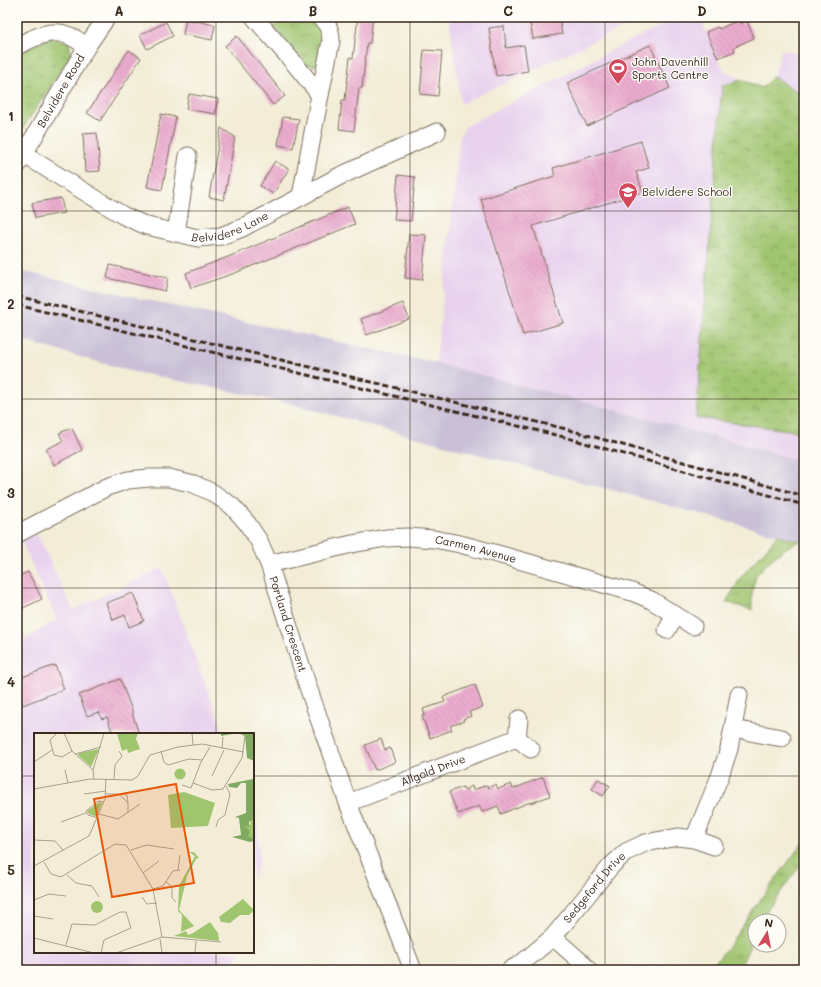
<svg xmlns="http://www.w3.org/2000/svg" width="821" height="987" viewBox="0 0 821 987" font-family="Mali,sans-serif">
<defs>
<pattern id="grass-tufts" width="24" height="20" patternUnits="userSpaceOnUse"><rect width="24" height="20" fill="#a0c56f"/><path d="M3 7l-1-3M5 7V3M7 7l1-3M15 17l-1-3M17 17v-4M19 17l1-3" fill="none" stroke="#84a05b"/></pattern>
<pattern id="park-crowns" width="20" height="18" patternUnits="userSpaceOnUse"><rect width="20" height="18" fill="#a0c56f"/><path d="M2 6a3 3 0 1 1 6 0M12 15a3 3 0 1 1 6 0" fill="none" stroke="#84a05b"/></pattern>
<pattern id="building-back-hatch" width="6" height="6" patternUnits="userSpaceOnUse"><rect width="6" height="6" fill="#ebaccf"/><path d="M-1 5l2 2M0 0l6 6M5-1l2 2" fill="none" stroke="#ca94b1"/></pattern>
</defs>
<rect width="100%" height="100%" fill="#fdfcf7"/>
<filter id="ink" filterUnits="userSpaceOnUse"><feTurbulence type="fractalNoise" baseFrequency=".025" numOctaves="2"/><feDisplacementMap in="SourceGraphic" scale="8" xChannelSelector="R" yChannelSelector="G"/><feConvolveMatrix kernelMatrix="1 2 1 2 8 2 1 2 1" color-interpolation-filters="sRGB"/></filter>
<filter id="wash" filterUnits="userSpaceOnUse"><feTurbulence type="fractalNoise" baseFrequency=".012" numOctaves="4" result="noise"/><feDisplacementMap in="SourceGraphic" scale="16" xChannelSelector="R" yChannelSelector="G"/><feGaussianBlur stdDeviation="0.9" result="paint"/><feColorMatrix in="noise" values="0 0 0 0 0 0 0 0 0 0 0 0 0 0 0 0 0 1.4 0 .05"/><feComposite in="paint" operator="in"/></filter>
<g filter="url(#wash)">
<rect width="100%" height="100%" fill="#f3edd7"/>
<g fill="#e8d2ee">
<path d="M449,17H645L461,104Z"/>
<path d="M683,17H700L723,70L743,80L762,88L773,77L782,49L804,55V462L670,424L436,363L460,135L466,126L651,30Z"/>
<path d="M37,534L73,610L162,568L224,734H35V952H239L234,970H17V644L57,620L21,541Z"/>
<path d="M253,813L258,827L259,861L253,882Z"/>
</g>
<path fill="#c9bfd7" d="M17,270L182,308L436,363L670,424L804,462V542L288,403L130,371L17,339Z"/>
<g fill="url(#grass-tufts)" stroke="#6e7846">
<path d="M277,21L310,22L318,26L323,34L319,61L315,66L305,65L274,28Z"/>
<path d="M51,38L69,42L71,54L17,138V53Z"/>
<path d="M778,535L800,541L786,548L773,558L756,575L752,592V610L726,602L741,577Z"/>
<path d="M804,841V860L766,912L762,921H755V935L739,970H708L728,947L763,896Z"/>
</g>
<path fill="url(#park-crowns)" stroke="#6e7846" d="M773,77L804,96V432L696,418L722,85L743,80L762,88Z"/>
<g id="blocks">
<g fill="url(#building-back-hatch)">
<path d="M358,17H373L370,43H367L362,88H359L354,131L339,129L342,100H345L350,57L353,58Z"/>
<path d="M529,17H559L562,34L533,39Z"/>
<path d="M186,19L215,25L212,40L183,34Z"/>
<path d="M739,20L741,24L747,21L754,38L734,47L735,51L718,58L706,32L718,27L719,29Z"/>
<path d="M166,22L173,36L147,49L140,35Z"/>
<path d="M504,26L506,48L524,45L528,71L496,76L489,28Z"/>
<path d="M237,36L285,96L273,105L225,46Z"/>
<path d="M650,45L670,88L587,126L567,83Z"/>
<path d="M129,50L141,58L100,121L87,113Z"/>
<path d="M424,50L442,51L438,96L420,94Z"/>
<path d="M189,94L218,99L215,114L186,109Z"/>
<path d="M161,114L176,117L162,190L147,187Z"/>
<path d="M283,117L299,119L293,148L278,145Z"/>
<path d="M221,128L235,137L224,200L209,197Z"/>
<path d="M97,133L100,171L85,172L83,134Z"/>
<path d="M641,141L649,168L636,172L643,192L533,226L563,323L523,335L481,199L555,176L553,168Z"/>
<path d="M275,161L289,169L273,194L260,186Z"/>
<path d="M398,175L415,177L411,221L394,220Z"/>
<path d="M61,198L64,213L35,218L32,203Z"/>
<path d="M348,207L355,224L235,273L191,288L186,273L228,257Z"/>
<path d="M409,234L426,235L422,280L405,278Z"/>
<path d="M110,265L168,278L165,291L107,278Z"/>
<path d="M403,303L409,319L367,335L361,319Z"/>
<path d="M72,428L82,450L54,465L46,449L63,441L59,433Z"/>
<path d="M28,572L42,599L17,611V577Z"/>
<path d="M133,593L144,621L129,627L125,615L113,620L106,603Z"/>
<path d="M55,665L64,689L23,705L17,690V679Z"/>
<path d="M120,679L133,713H132L139,734H113L107,717L102,719L99,712L87,716L79,695Z"/>
<path d="M475,685L483,707L469,712L471,716L463,719L464,721L450,726L452,730L430,738L422,716L425,715L423,709L445,702L443,697Z"/>
<path d="M381,739L385,750L390,748L395,762L375,770L365,745Z"/>
<path d="M543,777L550,796L531,803L530,802L501,814L498,806L482,812L479,806L458,814L449,792L463,787L464,790L472,786L473,790L487,785L488,788L496,784L498,789L511,784L513,789Z"/>
<path d="M598,779L610,786L603,796L592,789Z"/>
</g>
</g>
</g>
<g filter="url(#ink)">
<use href="#blocks" fill-opacity="0" stroke="#7b6e5f" stroke-width="1"/>
<g fill="none" stroke-linecap="round" stroke-linejoin="round">
<g stroke="#7b6e5f" stroke-width="19">
<g id="minor">
<path d="M254,17L294,63L320,95L301,196"/>
<path d="M320,17C328,24 331,30 331,41L320,95"/>
<path d="M17,46C30,40 45,31 59,33C69,34 79,41 87,46"/>
<path id="s1" d="M23,154L124,216L147,226L198,238L221,236L242,228L340,176L437,132"/>
<path id="s2" d="M17,166L87,46L107,17"/>
<path d="M176,233L188,156"/>
<path id="s3" d="M17,534L107,487L128,480L149,478H169L194,484L213,493L232,506L247,523L259,541L269,564L308,687L348,803L413,970"/>
<path id="s4" d="M269,564L352,544L386,538L408,537L434,539L460,544L501,555L632,592L651,600L693,626"/>
<path d="M667,630L675,615"/>
<path d="M734,729L782,738"/>
<path d="M517,738L531,749"/>
<path id="s5" d="M348,803L517,738L519,719"/>
<path d="M694,839L720,776L729,749L739,695"/>
<path d="M553,937L580,961L588,970"/>
<path id="s6" d="M510,970L522,963L553,937L611,866L626,852L645,843L678,837L694,839L714,846"/>
</g>
</g>
<use href="#minor" stroke="#fff" stroke-width="17"/>
<g stroke="#3b2a1e" stroke-width="3" stroke-dasharray="6 3" stroke-linecap="butt">
<path d="M17,296L566,429L804,496"/>
<path d="M17,305L564,437L804,505"/>
</g>
</g>
</g>
<path fill="none" stroke="#3b2a1e" stroke-width="1" stroke-opacity="0.55" d="M216,17V734M410,17V970M605,17V970M17,211H804M17,399H804M17,588H804M17,776H35M253,776H804M216,952V970"/>
<defs>
<g id="stadium-pin" transform="scale(1)"><path d="M0 17L-7.5 6A9.5 9.5 0 1 1 7.5 6Z" fill="#d1495b" stroke="#fdfcf7"/><path d="M0-5a6.5 5 0 1 0 0 10a6.5 5 0 1 0 0-10ZM-3.5-1.8h7v3.6h-7Z" fill="#fff"/></g>
<g id="school-pin" transform="scale(1)"><path d="M0 17L-7.5 6A9.5 9.5 0 1 1 7.5 6Z" fill="#d1495b" stroke="#fdfcf7"/><path d="M0-5L7-2L0 1L-7-2ZM-4 1L0 2.5L4 1V4Q0 6-4 4Z" fill="#fff"/></g>
</defs>
<g fill-rule="evenodd">
<use href="#stadium-pin" x="618" y="68"/>
<use href="#school-pin" x="628" y="192"/>
</g>
<g text-anchor="middle" stroke-width="3" stroke-linejoin="round" paint-order="stroke">
<g font-size="11" fill="#3b2a1e" stroke="#fdfcf7" text-anchor="start">
<text x="632" y="66">John Davenhill<tspan x="632" dy="13">Sports Centre</tspan></text>
<text x="642" y="196">Belvidere School</text>
</g>
<g font-size="11" fill="#3b2a1e" stroke="#fdfcf7">
<text dy="4" stroke="none"><textPath href="#s2" startOffset="87">Belvidere Road</textPath></text>
<text dy="4" stroke="none"><textPath href="#s1" startOffset="230">Belvidere Lane</textPath></text>
<text dy="4" stroke="none"><textPath href="#s4" startOffset="211">Carmen Avenue</textPath></text>
<text dy="4" stroke="none"><textPath href="#s3" startOffset="367">Portland Crescent</textPath></text>
<text dy="4" stroke="none"><textPath href="#s5" startOffset="91">Allgold Drive</textPath></text>
<text dy="4" stroke="none"><textPath href="#s6" startOffset="119">Sedgeford Drive</textPath></text>
</g>
</g>
<g transform="translate(34 733)">
<rect width="220" height="220" fill="#f3edd7"/>
<path d="M65,16L57,34L44,22L45,20ZM66,69L68,70L63,84L55,81L53,78ZM217,86H220L219,105L214,103L210,92H216ZM155,119H160L165,125L162,126L153,143L145,177L160,193L147,199L148,182L144,178L145,153L161,123ZM209,166L220,177L215,182H206L196,190L187,189L185,184ZM57 174a6 6 0 1 1 12 0a6 6 0 1 1-12 0ZM176,189L184,200L185,208L140,203L152,198L154,202L159,200Z" fill="#a0c56f"/>
<path d="M187,0H220V28L213,25L211,3L204,0L187,3ZM219,46L220,86L215,89V94L210,93L216,98L214,103L219,105L220,103V108L216,109L198,104L207,102L205,85L201,84L212,80V50H207L203,55L195,54L194,51Z" fill="#80aa62"/>
<path d="M83,0H104L102,6L106,16L94,20L93,16L88,18ZM150,59L181,70L174,93L137,95L134,62Z" fill="#a0c56f"/>
<path d="M140.5 41a5.5 5.5 0 1 1 11 0a5.5 5.5 0 1 1-11 0Z" fill="#a0c56f"/>
<path fill="none" stroke="#a99f8d" stroke-width="1" d="M23,0L16,7L20,22L28,24L38,18M30,0L38,18L59,37M158,0L159,12M188,16L189,4M127,18L130,29L134,32L155,26L168,27M41,21L67,14M0,29L18,17M31,37L34,50M178,43L190,17M60,46L59,37L70,0M80,46L81,32L88,23L85,18M159,50L178,57L189,56L208,25L211,3M148,52L157,55L167,29L176,14M0,56L56,46L98,47L104,43L116,22L144,14L168,11L210,19M50,61L72,58M72,61H84L88,64L94,70V79M85,61L93,62L94,70M65,81L84,86L106,71M64,85L54,82L52,78L65,68L70,69M27,89L52,80M182,94L184,87L191,82L196,61L192,53M0,107L21,108L29,117M97,117L113,112L140,116M10,129L17,141L27,144L81,111L92,112L119,156L128,204M0,133L55,103L71,66L72,46M144,137L146,122M109,140L125,128M33,142L42,150L58,153L65,164M132,149L138,154V165L142,169M119,156L129,153L139,138L146,137M108,164L113,171L123,170M0,167L15,161L32,163M0,183L19,186M0,205L60,220M126,206L128,220M32,212L38,191L61,192L86,179H92L97,195L70,207L67,220M82,220L128,204L187,209M161,220L162,208"/>
<path fill="#e8590c" fill-opacity="0.15" stroke="#e8590c" stroke-width="2" d="M142,51L160,150L78,164L60,66Z"/>
<rect width="220" height="220" fill="none" stroke="#3b2a1e" stroke-width="2"/>
</g>
<rect width="821" height="987" fill="none" stroke="#fdfcf7" stroke-width="44"/>
<g transform="translate(767 933) rotate(10)"><circle r="19" fill="#fdfcf7" stroke="#afa8a0"/>
<path d="M0-3L7 15L0 10L-7 15Z" fill="#d1495b"/>
<text y="-6" font-size="11" font-weight="bold" text-anchor="middle" fill="#3b2a1e">N</text>
</g>
<rect x="22" y="22" width="777" height="943" fill="none" stroke="#3b2a1e" stroke-width="1.5"/>
<g font-size="13" text-anchor="middle" font-weight="bold" fill="#3b2a1e">
<text x="119" y="16">A</text>
<text x="313" y="16">B</text>
<text x="508" y="16">C</text>
<text x="702" y="16">D</text>
<text x="11" y="121">1</text>
<text x="11" y="309">2</text>
<text x="11" y="498">3</text>
<text x="11" y="687">4</text>
<text x="11" y="875">5</text>
</g>
</svg>
